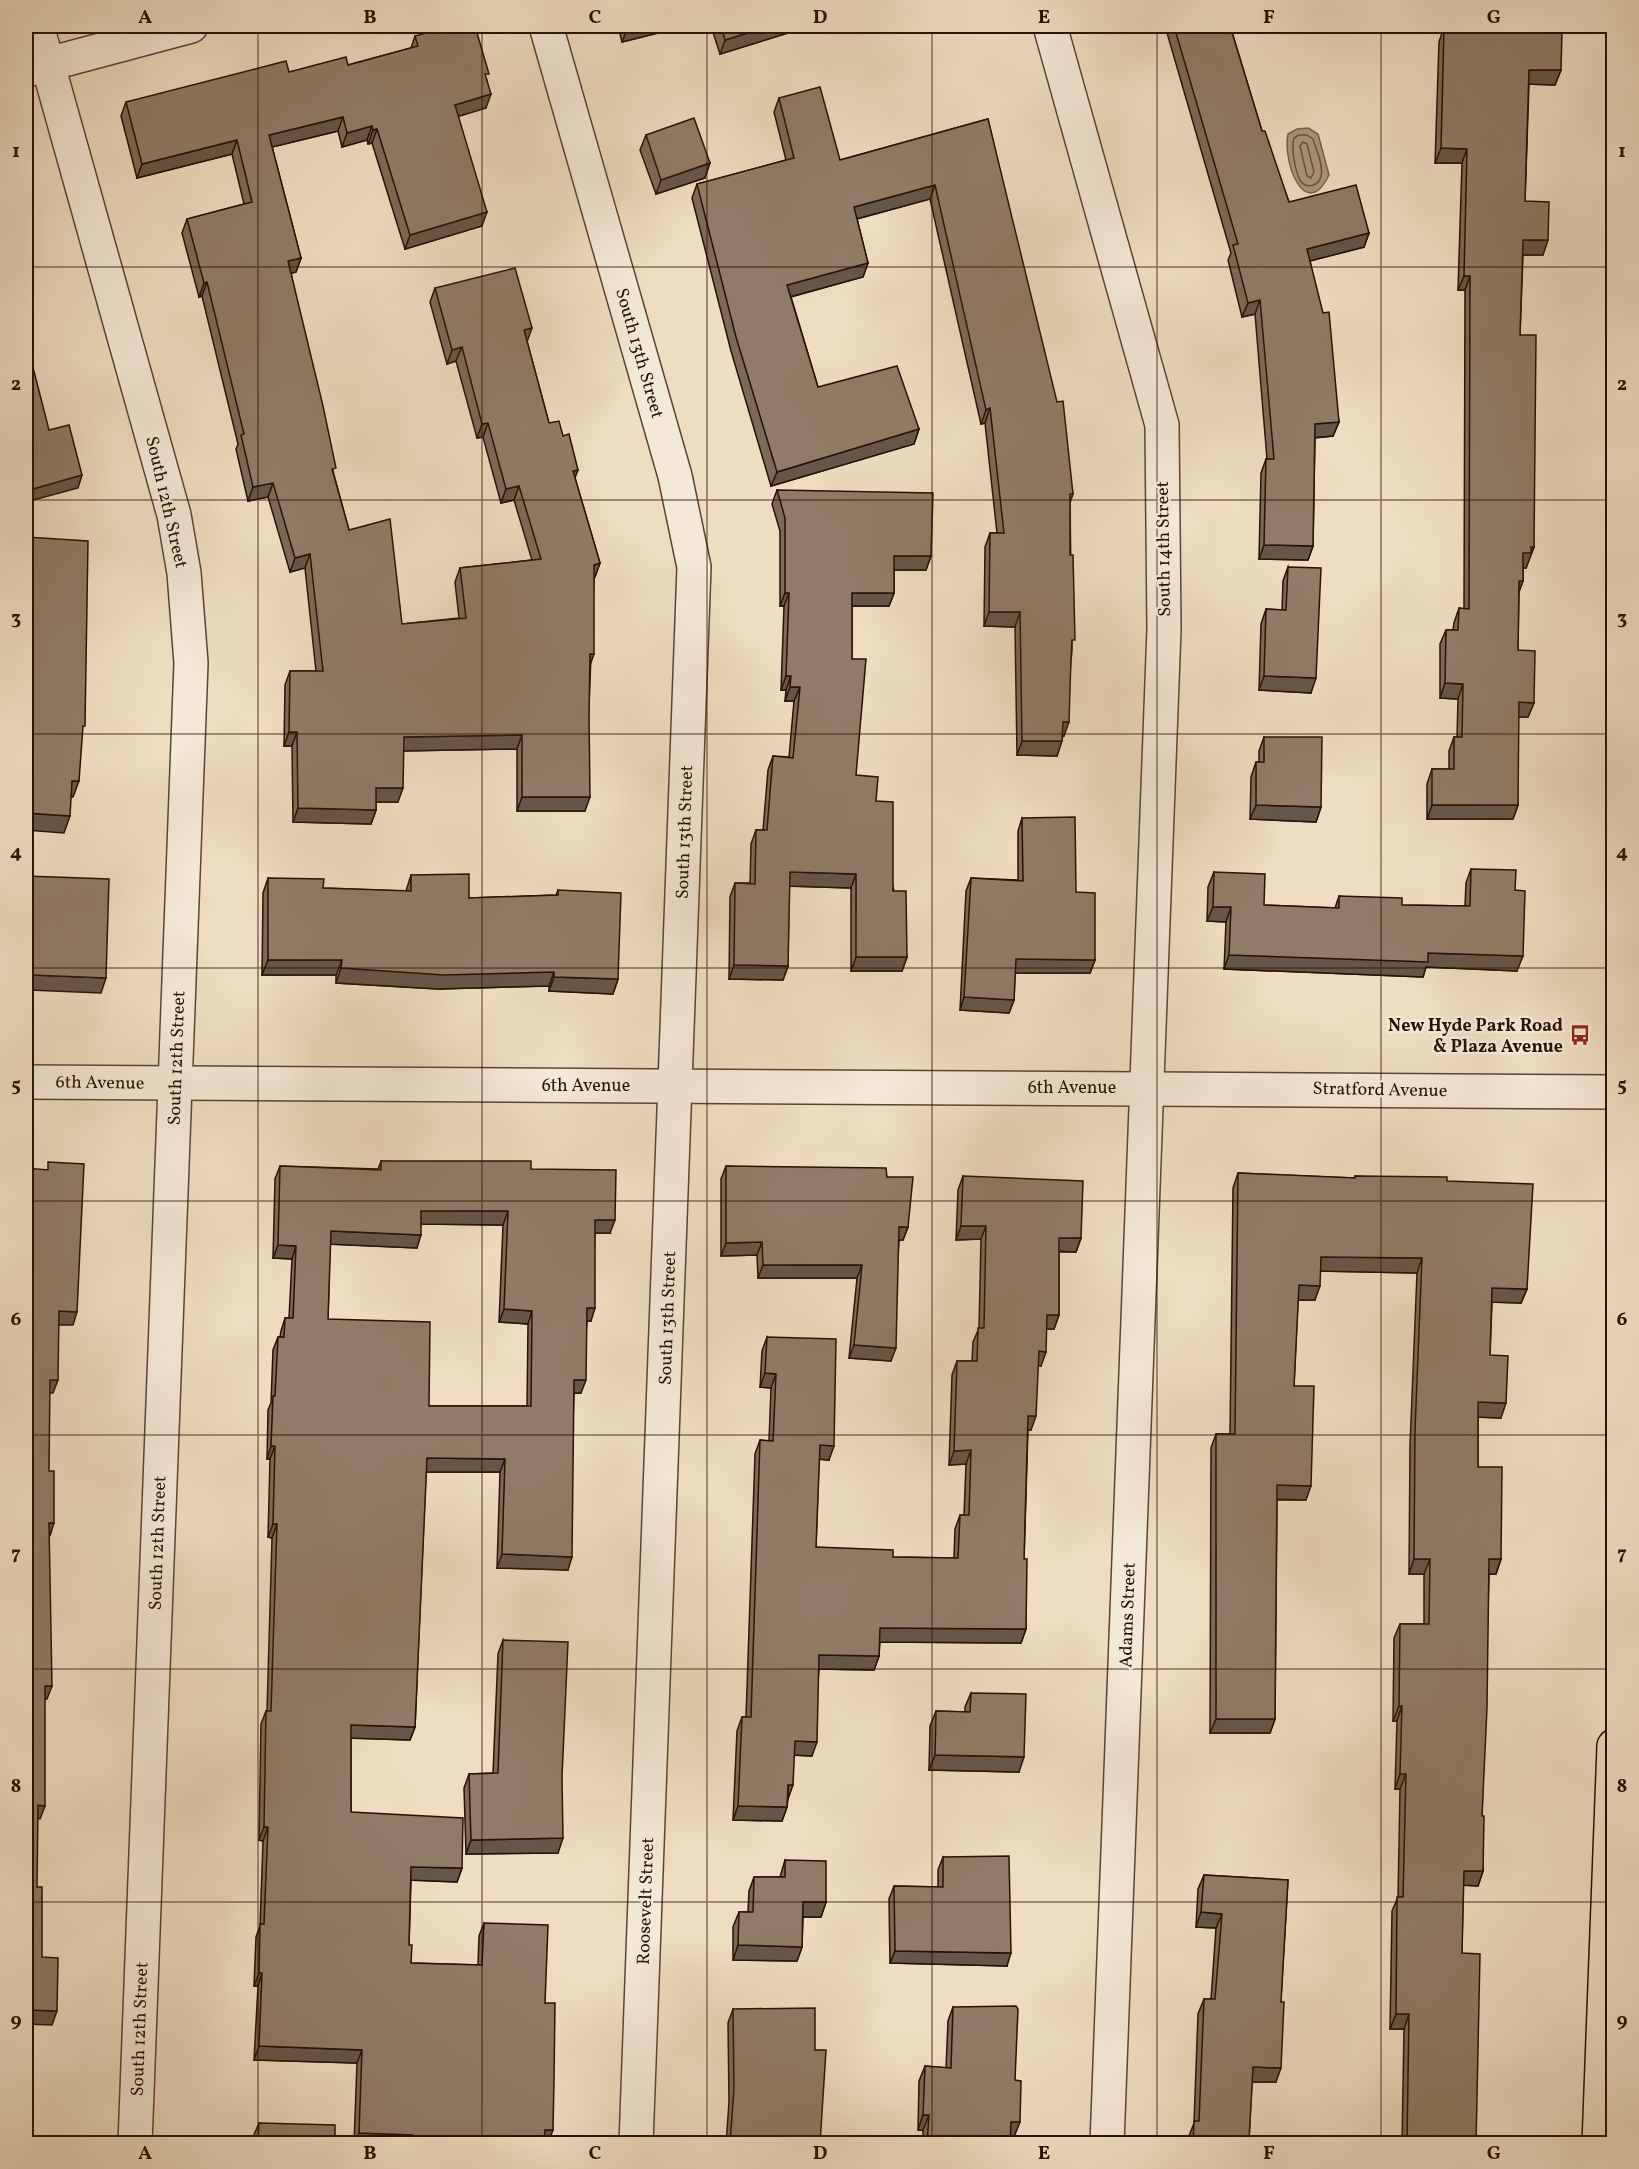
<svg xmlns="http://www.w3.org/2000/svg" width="1639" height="2169" viewBox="0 0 1639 2169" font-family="Vollkorn,serif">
<rect width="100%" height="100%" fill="#eeddc2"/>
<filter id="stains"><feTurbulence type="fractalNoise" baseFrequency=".00333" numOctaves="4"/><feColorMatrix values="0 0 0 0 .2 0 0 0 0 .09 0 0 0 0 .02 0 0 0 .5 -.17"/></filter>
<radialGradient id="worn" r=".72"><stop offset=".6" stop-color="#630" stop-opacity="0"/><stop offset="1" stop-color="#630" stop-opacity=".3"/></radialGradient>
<path fill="#ab9881" stroke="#77624f" stroke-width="1.5" d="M1308,128L1318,134L1329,175C1305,224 1282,160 1288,134L1297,129Z"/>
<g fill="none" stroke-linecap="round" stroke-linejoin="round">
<g stroke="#6a5442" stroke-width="1.5">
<path d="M1299,135H1307L1313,139C1316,149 1324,166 1321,176C1319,186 1306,190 1300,180C1295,171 1291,148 1294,138Z"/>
<path d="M1303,142L1307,144L1314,172L1311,178L1307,176L1300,146Z"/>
</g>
<g stroke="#5a4434" stroke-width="36">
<g id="minor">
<path d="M37,26L174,515L184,573L191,663L135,2144"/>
<path d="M546,26L675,476L694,567L636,2144"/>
<path d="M1050,26L1162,425L1164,629L1107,2144"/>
<path d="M26,70L191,26"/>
<path d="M26,1082L1614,1092"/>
</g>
</g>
<g stroke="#291104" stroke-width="36">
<path id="major" d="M1599,2144L1614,1746"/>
</g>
<use href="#minor" stroke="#f4e9d7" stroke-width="33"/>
<use href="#major" stroke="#eeddc2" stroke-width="33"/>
</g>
<g fill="#7b6a59" stroke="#291104" stroke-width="1.5" fill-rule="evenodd">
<path d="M618,26H686L622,42Z"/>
<path d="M711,26H811L720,54Z"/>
<path d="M1165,26H1247L1246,27L1232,32L1262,131L1289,202L1369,233L1364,247L1310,261L1339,422L1333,436L1315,438L1313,546L1308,560L1259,559L1261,473L1266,459H1267L1255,314L1242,317L1228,260L1231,253Z"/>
<path d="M1444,27L1561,70L1555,85L1529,84L1525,201L1543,255H1523L1520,335L1534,547L1526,568H1523V581L1519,591L1518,650L1534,703L1528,717H1518V805L1513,819H1427V784L1432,769H1449V751L1454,737H1457L1458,699L1440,698V644L1446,630H1453L1454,623L1459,608L1464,609L1465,290H1458L1462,163H1435L1439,42Z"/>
<path d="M415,36L487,80L486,108L458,116L482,226L405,249L372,143L368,144L367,140L342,147L338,131L272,147L301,258L296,272L291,273L334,475L349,530L402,624L459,618L455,582L460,568L532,560L514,500L501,503L483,437L477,438L456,361L447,364L430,302L435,288L527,341L549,423L575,478L600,563L595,577H594L585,811H517V749L403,751L398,802H376V810L371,824L293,822L292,746H284L285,685L290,671H316L305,568L290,572L268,497L248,501L236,449L238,444L202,296L199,297L182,233L187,219L244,204L232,154L137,178L121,116L126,102L289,72L348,65L411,48Z"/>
<path d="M779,98L840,160L988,119L1073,494L1070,503L1072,650L1064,736H1063L1057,756L1017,755L1015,627L984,626L985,547L990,533H997L985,423L981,424L930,199L857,219L868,263L863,277L791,297L818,387L919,429L914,444L771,486L731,351L692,198L697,184L786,160L774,112Z"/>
<path d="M646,135L705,178L656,194L640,150Z"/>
<path d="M777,490L931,556L926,570H894V593L889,606H852V659L856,775L876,801L907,957L902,971H851V888L789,886L788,966L783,980L729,979L730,897L735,883H750L751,844L756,830H763L768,770L773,756L789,757L794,701H785L786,690H781L784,606H780V531L772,504Z"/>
<path d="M1288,567L1311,693L1259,690L1261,624L1266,609L1282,610L1283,581Z"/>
<path d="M1264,737L1321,807L1316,822L1250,819L1251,777L1256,762H1259V751Z"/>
<path d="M1022,818L1076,892L1095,960L1090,973H1015L1014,1000L1009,1013L960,1010L966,891L971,878L1018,880V831Z"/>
<path d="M1471,869L1515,890L1517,971L1426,967L1423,977L1224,969L1226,922L1207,921L1208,887L1214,872L1264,905L1335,908L1339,896L1402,905L1465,906L1466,883Z"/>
<path d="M411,875L469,898L556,895L558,890L618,979L613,994L549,991V986L438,989L336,983V975H262L263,893L268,878L323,888L406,891Z"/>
<path d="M381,1161L531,1169L610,1233H595L591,1321H587L581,1393H574L568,1570L497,1568L500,1472H426L415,1727L410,1740L351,1738V1812L462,1868L457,1882L411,1880L409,1945L411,1963L478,1965L479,1936L484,1923L545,2003L548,2143L354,2144L357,2063L254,2060L258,1986H254L256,1937L260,1926L263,1841L259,1840L261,1724L266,1711H267L272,1538L268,1537L270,1459H267L268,1410L271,1403L273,1350L278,1337H280L281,1331L285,1318H289L292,1259L273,1258L275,1179L280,1166L378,1169ZM421,1224L503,1225L499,1322L528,1324L527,1406H429L328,1319L330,1244L417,1248Z"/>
<path d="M726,1166L887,1177L908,1227L903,1240H899L891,1361L849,1358L857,1278H758L757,1255L721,1256V1179Z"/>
<path d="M1238,1173L1354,1178L1355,1176L1447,1181L1527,1289L1521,1303L1492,1302L1490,1355L1501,1418L1478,1417V1467L1501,1559L1496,1574H1489L1482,1816L1483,1871L1478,1886L1463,1885L1462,1953L1476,2144H1402L1404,2029H1390L1392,1911L1398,1897L1400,1789H1395L1397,1721H1393L1394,1638L1400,1624H1424V1574H1409L1410,1445L1417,1273L1320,1271L1315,1300H1298L1294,1386L1306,1500H1277L1275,1719L1270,1733H1210L1211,1448L1216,1434H1230L1233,1188Z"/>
<path d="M963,1176L1081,1238L1076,1252H1059V1315L1054,1329H1046L1041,1366L1038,1365L1031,1430H1028L1024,1559L1026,1629L1021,1643L880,1642L879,1656L874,1670L819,1669L812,1756L794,1755L787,1807L782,1821L733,1820L737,1731L742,1717H746L755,1454L760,1440L769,1441L771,1388L760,1387L762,1351L767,1337L829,1460L819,1459L816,1547L893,1557L954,1558L955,1529L960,1515H964L966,1464L949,1465L952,1375L957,1361H972L973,1342L979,1328L981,1239L956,1240L958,1190Z"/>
<path d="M503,1640L558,1853L466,1854L464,1788L469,1774L493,1773L498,1654Z"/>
<path d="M971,1693L1019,1772L929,1770L930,1726L936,1711L965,1712V1707Z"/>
<path d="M943,1857L1007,1966L890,1963L889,1899L894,1886L938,1887V1870Z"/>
<path d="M785,1860L826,1902L821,1917H803L802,1947L797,1961L733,1960V1927L739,1912H748L749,1891L754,1877H780Z"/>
<path d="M1204,1875L1288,1880L1276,2082H1252L1249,2140L1262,2144H1189V2136L1194,2123L1198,2014L1204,1999H1211L1216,1928L1196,1927L1198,1889Z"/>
<path d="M953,2007L1015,2080L1014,2137L1010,2136V2144H923V2130H918L919,2081L925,2066L946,2068L948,2021Z"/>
<path d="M733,2009L815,2050L820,2144H726L729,2102L728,2023Z"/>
<path d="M259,2123L335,2144H253V2137Z"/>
</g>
<g fill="#645648" stroke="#291104" stroke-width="1.5">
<path d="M634,26H686L622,42L628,27Z"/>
<path d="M770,26H811L720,54L725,40Z"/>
<path d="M1223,26H1247L1246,27L1219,35Z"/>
<path d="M1529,70H1561L1555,85L1524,84Z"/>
<path d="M491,94L486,108L450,119L455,105Z"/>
<path d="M343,117L338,131L264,149L269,135Z"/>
<path d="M372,126L367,140L342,147L347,133Z"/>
<path d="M377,129L372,143L368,144L373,130Z"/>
<path d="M237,140L232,154L137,178L142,164Z"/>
<path d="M1441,148L1467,149L1462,163H1435Z"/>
<path d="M710,163L705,178L656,194L661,180Z"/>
<path d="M935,185L930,199L849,221L854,207Z"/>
<path d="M487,212L482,226L405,249L410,235Z"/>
<path d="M1369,233L1364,247L1302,263L1307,249Z"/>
<path d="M1523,240H1548L1543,255H1518Z"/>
<path d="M301,258L296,272L283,275L288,261Z"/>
<path d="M868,263L863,277L782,299L787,285Z"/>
<path d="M1464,276H1470L1465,290H1458Z"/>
<path d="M207,282L202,296L199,297L204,283Z"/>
<path d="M1260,300L1255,314L1242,317L1248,303Z"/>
<path d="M532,328L527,342L524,330Z"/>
<path d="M462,347L456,361L447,364L452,350Z"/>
<path d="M990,408L985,423L981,424L986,410Z"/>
<path d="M1339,422L1333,436L1310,438L1315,424Z"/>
<path d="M488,423L483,437L477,438L482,424Z"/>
<path d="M919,429L914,444L771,486L777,472Z"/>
<path d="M578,470L573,483V471Z"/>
<path d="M82,475L78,488L26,502V491Z"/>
<path d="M273,483L268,497L248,501L253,487Z"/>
<path d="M519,486L514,500L501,503L506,489Z"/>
<path d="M1264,545L1313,546L1308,560L1259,559Z"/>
<path d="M1531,547H1534L1526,568H1518L1523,553Z"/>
<path d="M310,554L305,568L290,572L295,558Z"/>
<path d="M894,556H931L926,570H889Z"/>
<path d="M600,563L595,577L589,579L594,565Z"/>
<path d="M1519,581H1523L1518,595Z"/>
<path d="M785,593H789L784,606H780Z"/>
<path d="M852,593H894L889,606H847Z"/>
<path d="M989,612H1020L1015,627L984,626Z"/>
<path d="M590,654H594L589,668Z"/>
<path d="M786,676H791L786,690H781Z"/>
<path d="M1264,676L1316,678L1311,693L1259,690Z"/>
<path d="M1445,683L1463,684L1458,699L1440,698Z"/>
<path d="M790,687H800L794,701H785Z"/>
<path d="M1519,702L1534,703L1528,717H1513Z"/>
<path d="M1063,722H1069L1064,736H1058Z"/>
<path d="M289,732H297L292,746H284Z"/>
<path d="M522,735L517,749L398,751L404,737Z"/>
<path d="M1022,741H1062L1057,756L1017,755Z"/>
<path d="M72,781H79L73,797H66Z"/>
<path d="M376,788H403L398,802H371Z"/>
<path d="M522,797H590L585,811H517Z"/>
<path d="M1256,805L1321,807L1316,822L1250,819Z"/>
<path d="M1432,805H1518L1513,819H1427Z"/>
<path d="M298,808L376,810L371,824L293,822Z"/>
<path d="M26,813L70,816L64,833L26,830Z"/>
<path d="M790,872L856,874L851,888L785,886Z"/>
<path d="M1213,907H1231L1226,922L1207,921Z"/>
<path d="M1428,953L1523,956L1517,971L1426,967L1423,977L1224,969L1229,955Z"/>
<path d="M856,957H907L902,971H851Z"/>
<path d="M1016,959L1095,960L1090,973H1011Z"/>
<path d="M268,960H342L336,975H262Z"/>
<path d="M734,965L788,966L783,980L729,979Z"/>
<path d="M341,968L554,972L549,986L438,989L336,983Z"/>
<path d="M32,975L106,978L101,993L29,990L27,996H26V981Z"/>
<path d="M554,977L618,979L613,994L549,991Z"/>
<path d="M964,997L1014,1000L1009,1013L960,1010Z"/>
<path d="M421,1211H508L503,1225L416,1224Z"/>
<path d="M595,1220H615L610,1233H591Z"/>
<path d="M961,1226H986L981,1239L956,1240Z"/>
<path d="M899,1227H908L903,1240H894Z"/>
<path d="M331,1231L421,1235L417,1248L326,1244Z"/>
<path d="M1059,1238H1081L1076,1252L1054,1251Z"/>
<path d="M762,1242L757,1255L721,1256L726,1243Z"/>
<path d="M278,1245L296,1246L292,1259L273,1258Z"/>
<path d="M1321,1257L1422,1258L1417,1273L1316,1271Z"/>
<path d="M763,1265H862L857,1278H758Z"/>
<path d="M1299,1285L1320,1286L1315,1300H1294Z"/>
<path d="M1492,1288L1527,1289L1521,1303L1487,1302Z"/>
<path d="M587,1308H595L591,1321H582Z"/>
<path d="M504,1309L532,1311L528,1324L499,1322Z"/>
<path d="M59,1311L77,1312L73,1325H54Z"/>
<path d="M1047,1315H1059L1054,1329H1042Z"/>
<path d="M854,1345L896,1348L891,1361L849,1358Z"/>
<path d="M1039,1351L1046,1352L1041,1366L1034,1365Z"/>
<path d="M765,1373L776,1374L771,1388L760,1387Z"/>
<path d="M50,1380H58L53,1393H45Z"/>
<path d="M574,1380H586L581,1393H569Z"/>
<path d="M1478,1402L1506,1403L1501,1418L1472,1417Z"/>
<path d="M1028,1416H1036L1031,1430H1023Z"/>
<path d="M820,1445L834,1446L829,1460L815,1459Z"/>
<path d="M271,1446H275L270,1459H267Z"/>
<path d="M971,1450L966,1464L949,1465L954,1451Z"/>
<path d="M427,1458L505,1459L500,1472H422Z"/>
<path d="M1277,1485L1311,1486L1306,1500L1272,1499Z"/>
<path d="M49,1523H54L50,1536Z"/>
<path d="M273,1524H277L272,1538L268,1537Z"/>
<path d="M502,1554L572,1557L568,1570L497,1568Z"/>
<path d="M1414,1559H1430L1424,1574H1409Z"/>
<path d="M1489,1559H1501L1496,1574H1484Z"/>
<path d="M880,1628L1026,1629L1021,1643L875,1642Z"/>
<path d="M819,1655L879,1656L874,1670L814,1669Z"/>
<path d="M45,1686H52L47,1699H40Z"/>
<path d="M1399,1706H1402L1397,1721H1393Z"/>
<path d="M1216,1719H1275L1270,1733H1210Z"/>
<path d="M351,1725L415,1727L410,1740L346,1738Z"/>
<path d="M795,1741L817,1742L812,1756L790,1755Z"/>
<path d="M935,1755L1024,1757L1019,1772L929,1770Z"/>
<path d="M1400,1774H1406L1400,1789H1395Z"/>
<path d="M788,1785H793L788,1799Z"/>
<path d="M38,1805L45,1806L40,1819L33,1818Z"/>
<path d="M738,1806L787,1807L782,1821L733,1820Z"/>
<path d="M264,1827H268L263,1841L259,1840Z"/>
<path d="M563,1838L558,1853L466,1854L471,1840Z"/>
<path d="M411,1867L462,1868L457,1882L407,1880Z"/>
<path d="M1464,1871H1483L1478,1886L1458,1885Z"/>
<path d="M803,1902H826L821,1917H798Z"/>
<path d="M1201,1912L1222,1914L1216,1928L1196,1927Z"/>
<path d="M738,1945L802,1947L797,1961L733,1960Z"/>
<path d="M895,1951L1011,1953L1007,1966L890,1963Z"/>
<path d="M259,1973H262L258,1986H254Z"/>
<path d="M29,2010L57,2011L52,2025L26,2024Z"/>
<path d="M1396,2014H1409L1404,2029H1390Z"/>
<path d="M259,2046L362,2050L357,2063L254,2060Z"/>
<path d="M26,2063H31L27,2076H26Z"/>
<path d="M1253,2067L1281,2068L1276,2082H1248Z"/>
<path d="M923,2115H929L923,2130H918Z"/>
<path d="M1011,2122H1020L1014,2137L1006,2136Z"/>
<path d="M545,2130H553L548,2143H540Z"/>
<path d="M359,2133L413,2135L410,2144H355Z"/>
<path d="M413,2140L500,2144H412Z"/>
</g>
<g fill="#8f7b67" stroke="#291104" stroke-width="1.5" fill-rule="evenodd">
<path d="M452,26H475L489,74H485L491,94L455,105L487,212L410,235L377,129L373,130L372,126L347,133L343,117L269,135L301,258L288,261L323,406L336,468L332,469L349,530L390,519L402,624L466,618L460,568L541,559L519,486L506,489L488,423L482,424L462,347L452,350L435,288L515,268L532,328L524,330L549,423L559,421L563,436L569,434L578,470L573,471L600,563L594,565V654H590L589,715L590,797H522V735L404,737L403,788H376V810L298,808L297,732H289L290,671H323L310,554L295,558L273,483L253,487L241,435L244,434L207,282L204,283L187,219L252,202L237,140L142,164L126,102L286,61L289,72L346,57L348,65L418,46L415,36Z"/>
<path d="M721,26H770L725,40Z"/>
<path d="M1174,26H1230L1262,131H1265L1289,202L1356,185L1369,233L1307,249L1323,313L1329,312L1339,422L1315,424L1313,546L1264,545L1266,459H1274L1260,300L1248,303L1233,245L1238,244Z"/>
<path d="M1444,27L1562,31L1561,70H1529L1525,201L1549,202L1548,240H1523L1520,335H1536L1534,547H1531V553H1523V581H1519L1518,650L1535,651L1534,703L1519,702L1518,805H1432V769H1454V737H1462L1463,684L1445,683L1446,630H1458L1459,608L1469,609L1470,276H1464L1467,149L1441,148Z"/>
<path d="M820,87L840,160L988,119L1057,402L1063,401L1073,494H1070V555H1073L1075,640H1072L1071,658L1069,722H1063L1062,741H1022L1020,612H989L990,533H1004L990,408L986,410L935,185L854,207L868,263L787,285L818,387L897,366L919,429L777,472L736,337L697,184L794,158L779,98Z"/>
<path d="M694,118L710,163L661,180L646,135Z"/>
<path d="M29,352L49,430L69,425L82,475L26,491V353Z"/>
<path d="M777,490L933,493L931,556H894V593H852V659H866L856,775L878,777L876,801L893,802V891H906L907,957H856V874L790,872L788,966L734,965L735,883L755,884L756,830H767L773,756L793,758L800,687H790L791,676H786L789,593H785V518Z"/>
<path d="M26,537L88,541L85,726H83L79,781H72L70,816L26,813Z"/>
<path d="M1288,567L1321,568L1316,678L1264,676L1266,609L1286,610Z"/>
<path d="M1264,737H1322L1321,807L1256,805V762H1264Z"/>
<path d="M1075,817L1076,892L1095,893V960L1016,959L1014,1000L964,997L971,878L1023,881L1022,818Z"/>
<path d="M1471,869L1516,870L1515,890L1525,891L1523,956L1428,953V962L1229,955L1231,907H1213L1214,872L1265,874L1264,905L1339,908V896L1402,898V905L1470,906Z"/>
<path d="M469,874V898L558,895V890L621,893L618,979L554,977V972L444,975L341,968L342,960H268V878L324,879L323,888L411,891V875Z"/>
<path d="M26,876L109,879L106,978L32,975V982L26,981Z"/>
<path d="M381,1161H531V1169L616,1170L615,1220H595V1308H587L586,1380H574L572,1557L502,1554L505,1459L427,1458L415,1727L351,1725V1812L463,1818L462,1868L411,1867L409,1945H412L411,1963L482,1965L484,1923L548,1925L545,2003H555L554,2080L553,2130H545L544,2144H500L413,2140V2135L359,2133L362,2050L259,2046L262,1973H259L260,1924H264L268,1827H264L266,1711H271L277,1524H273L275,1446H271L273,1396H275L278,1337H284L285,1318H293L296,1246L278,1245L280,1166L381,1170ZM421,1211H508L504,1309L532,1311L531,1406H429L430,1322L328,1319L331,1231L421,1235Z"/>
<path d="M48,1162L84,1164L77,1312L59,1311L58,1380H50L49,1471H54V1523H49L52,1686H45V1806L38,1805L37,1887H42V1957L58,1958L57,2011L29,2010L31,2063H26V1168L48,1170Z"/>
<path d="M726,1166L886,1168L887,1177H913L908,1227H899L896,1348L854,1345L862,1265H763L762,1242L726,1243Z"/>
<path d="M1238,1173L1355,1178V1176L1447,1177V1181L1533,1184L1527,1289L1492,1288L1490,1355L1508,1356L1506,1403L1478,1402V1467H1502L1501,1559H1489L1487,1708L1482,1816H1484L1483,1871H1464L1462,1953L1480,1954L1476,2144H1407L1409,2014H1396L1397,1897H1403L1406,1774H1400L1402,1706H1399L1400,1624H1429L1430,1559H1414L1415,1430L1422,1258L1321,1257L1320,1286L1299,1285L1294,1386H1314L1311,1486L1277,1485L1275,1719H1216V1434H1235Z"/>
<path d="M963,1176L1083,1181L1081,1238H1059V1315H1047L1046,1352L1039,1351L1036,1416H1028L1024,1559H1027L1026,1629L880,1628L879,1656L819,1655L817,1742L795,1741L793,1785H788L787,1807L738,1806L742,1717H751L760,1440L773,1441L776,1374L765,1373L767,1337L836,1339L834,1446L820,1445L816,1547L893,1550V1557L958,1558L960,1515H969L971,1450L954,1451L957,1361H977L978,1328H984L986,1226H961Z"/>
<path d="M503,1640L568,1642L562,1777L563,1838L471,1840L469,1774L498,1773Z"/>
<path d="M971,1693L1026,1694L1024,1757L935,1755L936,1711L970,1712Z"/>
<path d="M1009,1856L1011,1953L895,1951L894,1886L943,1887V1857Z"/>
<path d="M785,1860L826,1861V1902H803L802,1947L738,1945L739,1912H753L754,1877H785Z"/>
<path d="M1204,1875L1288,1880L1281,2002H1284L1281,2068L1253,2067L1249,2140L1262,2141V2144H1193L1194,2121H1199L1204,1999H1215L1222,1914L1201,1912Z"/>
<path d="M1016,2006L1018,2009L1015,2080L1021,2081L1020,2122H1011L1010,2144H927L929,2115H923L925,2066L951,2068L953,2007Z"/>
<path d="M815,2008V2050H826L820,2144H730L734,2088L733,2009Z"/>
<path d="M259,2123L335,2125V2144H258Z"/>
<path d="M26,2128L35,2137L30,2144H26Z"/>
</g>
<path fill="none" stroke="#291104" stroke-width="1.5" stroke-opacity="0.55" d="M258,26V2144M482,26V2144M707,26V2144M932,26V2144M1157,26V2144M1381,26V2144M26,267H1614M26,500H1614M26,734H1614M26,968H1614M26,1201H1614M26,1435H1614M26,1669H1614M26,1902H1614"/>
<defs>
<g id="bus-bare" transform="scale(1.62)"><path d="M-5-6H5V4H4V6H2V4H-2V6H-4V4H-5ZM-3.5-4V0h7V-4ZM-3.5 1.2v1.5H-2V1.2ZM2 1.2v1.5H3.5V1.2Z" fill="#8f2418" stroke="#f4e9d7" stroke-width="2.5" paint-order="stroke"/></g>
</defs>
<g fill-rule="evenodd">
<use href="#bus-bare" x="1580" y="1035"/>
</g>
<g text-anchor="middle" stroke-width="4.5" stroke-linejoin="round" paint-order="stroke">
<g font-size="18" fill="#291104" stroke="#f4e9d7">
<text transform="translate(640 353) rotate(74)" y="6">South 13th Street</text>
<text transform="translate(167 502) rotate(77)" y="6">South 12th Street</text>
<text transform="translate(1163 549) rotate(-91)" y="6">South 14th Street</text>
<text transform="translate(684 832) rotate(-88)" y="6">South 13th Street</text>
<text transform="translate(176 1058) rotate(-88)" y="6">South 12th Street</text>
<text transform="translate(100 1082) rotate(1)" y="6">6th Avenue</text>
<text x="586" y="1091">6th Avenue</text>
<text x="1072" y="1093">6th Avenue</text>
<text transform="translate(1380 1089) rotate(1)" y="6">Stratford Avenue</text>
<text transform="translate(667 1318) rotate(-88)" y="6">South 13th Street</text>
<text transform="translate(157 1543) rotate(-88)" y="6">South 12th Street</text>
<text transform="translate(1127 1615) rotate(-88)" y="6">Adams Street</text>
<text transform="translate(645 1901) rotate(-88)" y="6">Roosevelt Street</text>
<text transform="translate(139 2029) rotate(-88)" y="6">South 12th Street</text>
</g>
<g font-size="18" font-weight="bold" fill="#291104" stroke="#f4e9d7" text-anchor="end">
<text x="1563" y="1031">New Hyde Park Road<tspan x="1563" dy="21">&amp; Plaza Avenue</tspan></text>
</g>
</g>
<rect width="1639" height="2169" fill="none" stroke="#eeddc2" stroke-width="66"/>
<rect x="33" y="33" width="1573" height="2103" fill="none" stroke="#291104" stroke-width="2"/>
<g font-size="20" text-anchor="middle" font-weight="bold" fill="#291104">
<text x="145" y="23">A</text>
<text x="370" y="23">B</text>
<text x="595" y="23">C</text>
<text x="820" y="23">D</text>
<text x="1044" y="23">E</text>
<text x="1269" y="23">F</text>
<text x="1494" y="23">G</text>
<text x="16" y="157">1</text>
<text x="1622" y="157">1</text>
<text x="16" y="390">2</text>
<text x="1622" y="390">2</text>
<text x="16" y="624">3</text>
<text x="1622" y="624">3</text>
<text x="16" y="858">4</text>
<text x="1622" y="858">4</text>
<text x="16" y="1091">5</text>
<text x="1622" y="1091">5</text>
<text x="16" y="1325">6</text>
<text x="1622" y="1325">6</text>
<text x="16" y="1559">7</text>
<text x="1622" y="1559">7</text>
<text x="16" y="1792">8</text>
<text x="1622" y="1792">8</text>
<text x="16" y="2026">9</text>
<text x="1622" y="2026">9</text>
<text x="145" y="2159">A</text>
<text x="370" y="2159">B</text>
<text x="595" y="2159">C</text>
<text x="820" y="2159">D</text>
<text x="1044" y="2159">E</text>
<text x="1269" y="2159">F</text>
<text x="1494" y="2159">G</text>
</g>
<rect width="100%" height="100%" filter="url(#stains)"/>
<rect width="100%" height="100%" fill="url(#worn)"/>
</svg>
